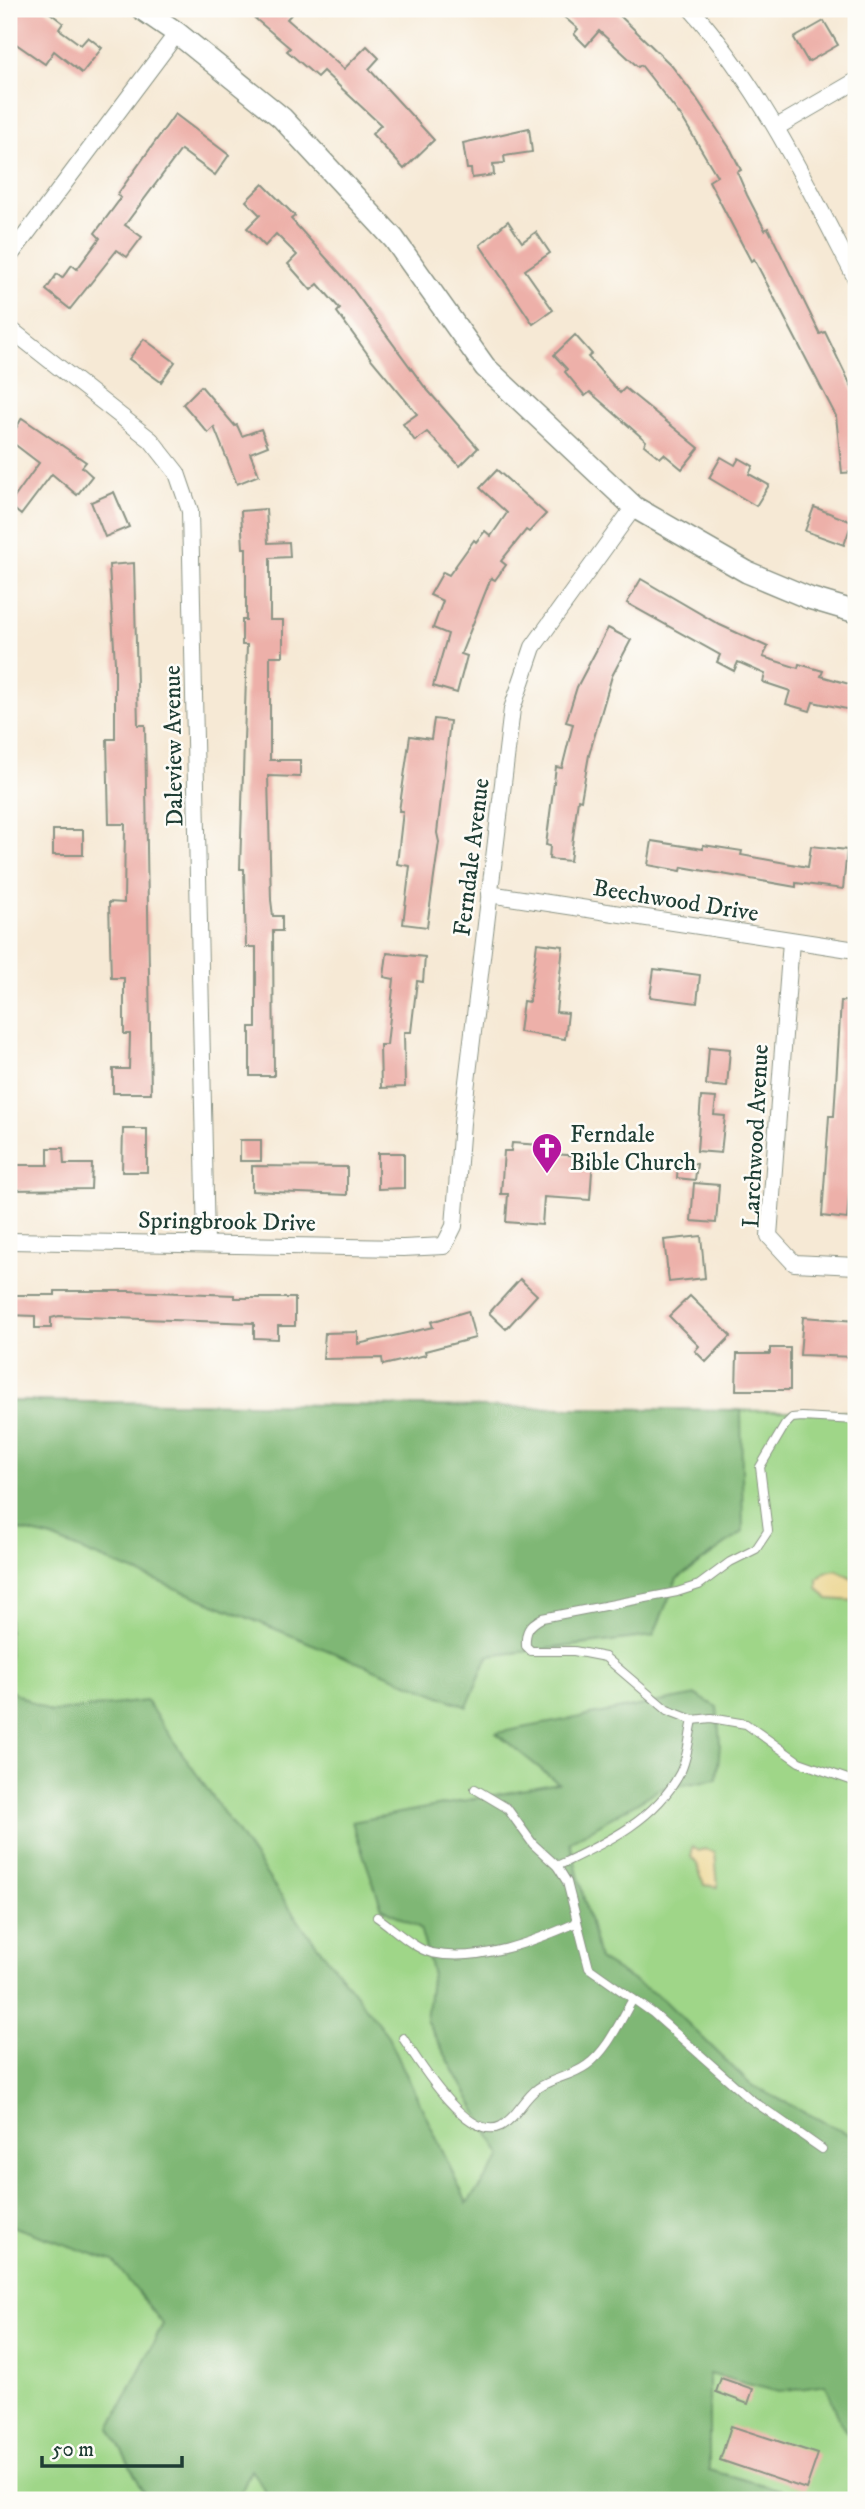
<svg xmlns="http://www.w3.org/2000/svg" width="865" height="2509" viewBox="0 0 865 2509" font-family="'IM FELL DW Pica',serif">
<rect width="100%" height="100%" fill="#fdfcf7"/>
<filter id="ink" filterUnits="userSpaceOnUse"><feTurbulence type="fractalNoise" baseFrequency=".0143" numOctaves="2"/><feDisplacementMap in="SourceGraphic" scale="14" xChannelSelector="R" yChannelSelector="G"/><feConvolveMatrix kernelMatrix="1 2 1 2 8 2 1 2 1" color-interpolation-filters="sRGB"/></filter>
<filter id="wash" filterUnits="userSpaceOnUse"><feTurbulence type="fractalNoise" baseFrequency=".00686" numOctaves="4" result="noise"/><feDisplacementMap in="SourceGraphic" scale="28" xChannelSelector="R" yChannelSelector="G"/><feGaussianBlur stdDeviation="1.57" result="paint"/><feColorMatrix in="noise" values="0 0 0 0 0 0 0 0 0 0 0 0 0 0 0 0 0 1.4 0 .05"/><feComposite in="paint" operator="in"/></filter>
<g filter="url(#wash)">
<rect width="100%" height="100%" fill="#f6e9d5"/>
<path fill="#9fd688" stroke="#5f8a5e" stroke-width="2" d="M9,1401L856,1412V2500H9Z"/>
<g fill="#7fb774" stroke="#4f7a54" stroke-width="2">
<path d="M9,1401L741,1410L743,1532L677,1579L653,1636L488,1656L467,1707L49,1537L9,1528Z"/>
<path d="M9,1690L50,1712L146,1701L300,1923L388,2036L467,2203L502,2157L426,2020L432,1971L420,1928L382,1908L352,1822L558,1783L496,1733L696,1695L717,1707L720,1744L717,1779L660,1789L570,1842L599,1959L663,1999L751,2085L856,2138V2445L839,2419L826,2385L779,2392L709,2374V2470L818,2500H271L251,2470L238,2500H148L110,2428L163,2324L113,2261L9,2225Z"/>
</g>
<g fill="#eeda9e" stroke="#868c69" stroke-width="2">
<path d="M837,1570L856,1580V1601L828,1599L818,1588V1579L825,1572Z"/>
<path d="M693,1847L699,1851L704,1849L715,1852L718,1887L704,1885L697,1864L691,1857Z"/>
</g>
<g id="blocks">
<g fill="#edb0a9">
<path d="M9,9H45L63,23L59,29L81,45L88,37L102,48L82,73L54,51L45,64L9,39Z"/>
<path d="M244,9H296L287,19L344,69L367,46L379,58L369,69L434,140L404,169L372,134L381,125L323,71L317,77L287,51L290,48Z"/>
<path d="M555,9H613L671,65L695,96L731,150L741,170L737,172L747,195L765,230L768,228L820,334L825,332L856,396V472L842,473L836,416L754,259L751,261L709,181L717,176L683,119L641,65L638,67L599,31L586,46L574,34L578,29Z"/>
<path d="M824,21L838,45L808,62L794,38Z"/>
<path d="M175,114L229,155L215,175L181,150L125,225L142,237L127,257L117,250L70,309L46,290L57,274L62,278L72,265L77,269L100,238L95,233L121,198L117,195Z"/>
<path d="M529,128L532,152L504,156L505,163L493,164L494,175L472,178L471,169H467L463,143Z"/>
<path d="M263,184L295,216L291,219L346,280L424,386L478,448L460,466L427,432L415,441L403,424L417,414L372,360L337,312L340,309L318,284L311,290L288,264L297,255L276,234L265,246L247,228L260,215L246,201Z"/>
<path d="M508,221L522,242L536,232L550,253L525,270L553,310L533,324L480,245Z"/>
<path d="M575,335L592,354L588,357L620,393L625,388L699,448L682,469L664,454L660,458L644,445L646,441L590,392L585,396L565,372L567,369L554,355Z"/>
<path d="M144,339L175,362L161,382L129,359Z"/>
<path d="M201,386L235,426L237,425L242,436L261,429L268,446L250,453L259,475L237,484L214,427L208,433L183,404Z"/>
<path d="M22,418L86,462L82,467L92,476L77,495L52,474L21,515L9,505L39,463L9,440Z"/>
<path d="M721,457L735,465L739,458L753,466L749,474L769,485L756,506L709,478Z"/>
<path d="M497,470L546,514L529,532L526,530L501,561L506,565L495,580L491,578L461,654L467,656L457,693L433,686L448,634L433,628L443,601L430,595L443,572L449,575L474,540L476,542L485,531L491,536L507,513L480,488Z"/>
<path d="M114,492L129,527L105,537L91,502Z"/>
<path d="M814,507L852,522L844,545L805,531Z"/>
<path d="M266,509L268,543L289,542L290,557L270,558V620H283V656H270V760H300V777L268,776L271,900L273,916H282V931H273L274,1076H250V1027H256V947H246L244,869H240L247,645H242V620H246V548H243L241,511Z"/>
<path d="M134,563L138,725H145L151,1093H113V1069H129L130,1034H124V978H111L109,902L124,903L125,824H109L107,739H115V663L109,565Z"/>
<path d="M641,579L720,625L768,647L763,657L798,668L799,664L823,671L821,676L856,686V711L813,702L810,711L786,704L790,691L763,682L765,674L738,662L734,671L717,662L720,655L627,603Z"/>
<path d="M608,628L631,640L612,676L589,755L581,800L578,799L570,861L549,859L550,846L546,845L556,767L562,768L573,724L566,722L577,687Z"/>
<path d="M434,719L450,721L437,833L439,842L427,927L403,924L410,866L397,864L403,811H399L410,736L431,739Z"/>
<rect x="53" y="830" width="30" height="25"/>
<path d="M652,841L703,849V845L742,851L741,855L808,867L811,846L847,850L843,889L796,883V887L682,867L681,871L648,865Z"/>
<path d="M537,943L563,946L556,1012L568,1013L565,1039L519,1032L523,1001L529,1002Z"/>
<path d="M387,953L425,957L423,982L417,981L411,1032H404L405,1087L381,1088L380,1045H387L394,979L384,977Z"/>
<path d="M654,969L700,975L697,1003L650,997Z"/>
<path d="M841,1001L856,1002V1114L847,1219L822,1216L829,1116H834Z"/>
<path d="M709,1047L730,1049L727,1087L706,1085Z"/>
<path d="M701,1097L716,1098L714,1115L725,1116L721,1153L697,1151Z"/>
<path d="M123,1129H147V1172H122Z"/>
<rect x="240" y="1140" width="21" height="21"/>
<path d="M512,1143L540,1145V1153L593,1157L590,1200L544,1197L542,1225L506,1222L508,1194H501L504,1151H511Z"/>
<path d="M48,1148H63L64,1164H92L91,1189L9,1190V1165H48Z"/>
<path d="M378,1153H404V1188L378,1189Z"/>
<path d="M678,1162L697,1164L695,1180L677,1178Z"/>
<path d="M252,1166L347,1167V1195L252,1191Z"/>
<path d="M694,1183L719,1185L716,1223L691,1221Z"/>
<path d="M701,1236L705,1278L669,1282L664,1240Z"/>
<path d="M520,1279L537,1295L506,1329L489,1313Z"/>
<path d="M55,1291H128L235,1295V1298H295V1326H278V1339L254,1338V1323L59,1316L51,1318V1328H35V1316L9,1315V1295H55Z"/>
<path d="M690,1296L731,1336L706,1362L695,1351L699,1346L669,1316Z"/>
<path d="M468,1311L475,1338L425,1351L426,1355L383,1365L382,1358L323,1359L325,1333L358,1332V1344L433,1327L431,1322Z"/>
<path d="M803,1317L856,1321V1357L800,1355Z"/>
<path d="M770,1348H790V1390H736L737,1354H770Z"/>
<path d="M721,2378L753,2389L748,2404L716,2392Z"/>
<path d="M731,2426L818,2454L806,2489L720,2460Z"/>
</g>
</g>
</g>
<g filter="url(#ink)">
<use href="#blocks" fill-opacity="0" stroke="#8a9384" stroke-width="2"/>
<g fill="none" stroke-linecap="round" stroke-linejoin="round">
<g stroke="#8a9384" stroke-width="10">
<g id="service">
<path d="M856,1420L802,1417L792,1418L785,1425L760,1467L768,1531L756,1549L730,1562L699,1585L677,1592L542,1618C529,1625 525,1631 526,1646L531,1651H574L605,1657L667,1710L693,1720L711,1718L746,1724L799,1762L856,1782"/>
<path d="M475,1789L507,1808L533,1844L557,1866L567,1882L589,1968L653,2013L749,2098L822,2149"/>
<path d="M557,1866C603,1844 655,1821 680,1773C688,1758 689,1737 693,1720"/>
<path d="M377,1917C392,1927 414,1949 432,1953C478,1963 535,1941 576,1923"/>
<path d="M403,2038C418,2061 468,2143 501,2126C517,2117 523,2099 538,2088C553,2078 572,2076 587,2065C608,2050 620,2021 633,1999"/>
</g>
</g>
<g stroke="#8a9384" stroke-width="18">
<g id="minor">
<path d="M691,9C762,89 807,184 856,279"/>
<path d="M777,127L856,81"/>
<path d="M9,257L177,33"/>
<path d="M9,328L151,440L177,473L190,511L206,1243"/>
<path d="M489,894L856,950"/>
<path d="M791,941L769,1236L794,1263L856,1266"/>
<path d="M9,1241L403,1248L444,1246L454,1226L462,1123L512,709L533,647L634,507"/>
</g>
</g>
<g stroke="#8a9384" stroke-width="24">
<path id="tertiary" d="M142,9L177,33L282,118L394,239L485,367L634,507L747,572L809,598L856,612"/>
</g>
<use href="#service" stroke="#fff" stroke-width="8"/>
<use href="#minor" stroke="#fff" stroke-width="16"/>
<use href="#tertiary" stroke="#fff" stroke-width="21"/>
</g>
</g>
<defs>
<g id="church-pin" transform="scale(1.575)"><path d="M0 17L-7.5 6A9.5 9.5 0 1 1 7.5 6Z" fill="#b5179e" stroke="#fdfcf7"/><path d="M-1.2-6h2.4v3.5h3.3v2.4h-3.3V6h-2.4V-.1h-3.3v-2.4h3.3Z" fill="#fff"/></g>
</defs>
<g fill-rule="evenodd">
<use href="#church-pin" x="547" y="1148"/>
</g>
<g text-anchor="middle" stroke-width="5" stroke-linejoin="round" paint-order="stroke">
<g font-size="24" fill="#1f3d34" stroke="#fdfcf7">
<text transform="translate(173 746) rotate(-91)" y="8">Daleview Avenue</text>
<text transform="translate(471 857) rotate(-83)" y="8">Ferndale Avenue</text>
<text transform="translate(676 900) rotate(9)" y="8">Beechwood Drive</text>
<text transform="translate(755 1136) rotate(-87)" y="8">Larchwood Avenue</text>
<text transform="translate(227 1221) rotate(1)" y="8">Springbrook Drive</text>
</g>
<g font-size="24" fill="#1f3d34" stroke="#fdfcf7" text-anchor="start">
<text x="570" y="1142">Ferndale<tspan x="570" dy="28">Bible Church</tspan></text>
</g>
</g>
<rect width="865" height="2509" fill="none" stroke="#fdfcf7" stroke-width="35"/>
<path d="M42 2456v10h140v-10" fill="none" stroke="#1f3d34" stroke-width="3.5"/>
<text x="52" y="2456" font-size="21" fill="#1f3d34" stroke="#fdfcf7" stroke-width="5" paint-order="stroke">50 m</text>
</svg>
